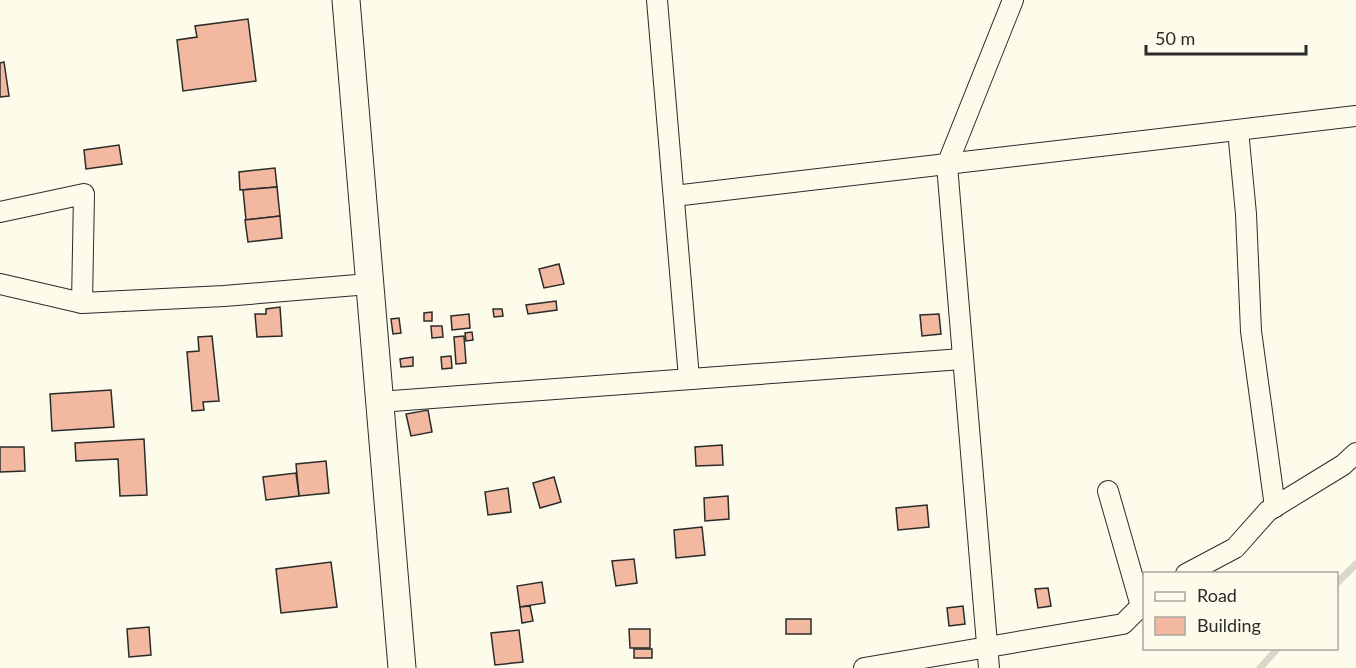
<svg xmlns="http://www.w3.org/2000/svg" width="1356" height="668" viewBox="0 0 1356 668" font-family="Lato,sans-serif">
<rect width="100%" height="100%" fill="#fdfbea"/>
<g fill="none" stroke-linecap="round" stroke-linejoin="round">
<g stroke="#d8d7c9" stroke-width="7">
<path d="M1336,584L1356,564"/>
<path d="M1260,668L1278,648"/>
</g>
</g>
<g fill="#f2b8a0" stroke="#2b2b2b" stroke-width="1.5">
<path d="M248,19L256,81L183,91L177,40L197,37L195,26Z"/>
<path d="M4,62L9,96L0,97V63Z"/>
<path d="M119,145L122,164L86,169L84,150Z"/>
<path d="M275,168L277,187L240,190L239,172Z"/>
<path d="M277,187L280,216L246,220L243,190Z"/>
<path d="M280,216L282,238L248,242L245,220Z"/>
<path d="M559,264L564,284L544,288L539,269Z"/>
<path d="M556,301L557,310L528,314L526,305Z"/>
<path d="M280,307L282,336L257,337L255,314H266V309Z"/>
<path d="M493,309H502L503,316L494,317Z"/>
<path d="M432,312V321H424V313Z"/>
<path d="M469,314L470,328L452,330L451,316Z"/>
<path d="M939,314L941,334L922,336L920,315Z"/>
<path d="M399,318L401,333L393,334L391,319Z"/>
<path d="M431,326H442L443,337L432,338Z"/>
<path d="M472,332L473,340L466,341L465,333Z"/>
<path d="M212,336L219,401L203,402L204,410L192,411L187,352L199,351L198,337Z"/>
<path d="M464,336L466,363L456,364L454,337Z"/>
<path d="M451,356L452,368L442,369L441,357Z"/>
<path d="M413,357V366L401,367L400,359Z"/>
<path d="M111,390L114,427L52,431L50,394Z"/>
<path d="M428,410L432,432L411,436L406,414Z"/>
<path d="M144,439L147,495L120,496L118,459L76,461L75,443Z"/>
<path d="M722,445L723,465L696,466L695,447Z"/>
<path d="M0,447H24L25,471L0,472Z"/>
<path d="M326,461L329,493L299,496L296,464Z"/>
<path d="M296,473L299,496L266,500L263,477Z"/>
<path d="M554,477L561,502L540,508L533,483Z"/>
<path d="M508,488L511,512L488,515L485,492Z"/>
<path d="M728,496L729,519L705,521L704,498Z"/>
<path d="M927,505L929,527L898,530L896,508Z"/>
<path d="M702,527L705,555L676,558L674,530Z"/>
<path d="M634,559L637,583L616,586L612,561Z"/>
<path d="M331,562L337,607L281,613L276,569Z"/>
<path d="M542,582L545,603L520,607L517,586Z"/>
<path d="M1048,588L1051,606L1038,608L1035,589Z"/>
<path d="M530,606L533,621L522,623L520,607Z"/>
<path d="M963,606L965,624L949,626L947,608Z"/>
<rect x="786" y="619" width="25" height="15"/>
<path d="M149,627L151,655L129,657L127,629Z"/>
<path d="M629,629H650V648H630Z"/>
<path d="M519,630L523,662L495,665L491,633Z"/>
<rect x="634" y="649" width="18" height="9"/>
</g>
<g fill="none" stroke-linecap="round" stroke-linejoin="round">
<g stroke="#2b2b2b" stroke-width="22">
<g id="street">
<path d="M657,0L689,378"/>
<path d="M1238,130L1246,214L1251,331L1275,507"/>
<path d="M674,196L1356,116"/>
<path d="M0,212L84,194L82,303"/>
<path d="M0,284L82,303L224,296L369,284"/>
<path d="M379,402L962,359"/>
<path d="M1108,491L1141,606"/>
<path d="M1186,574L1235,548L1268,511L1343,465L1356,453"/>
<path d="M864,668L1123,624L1144,603"/>
<path d="M989,668L947,165L1013,0"/>
</g>
</g>
<g stroke="#2b2b2b" stroke-width="29">
<path id="secondary" d="M346,0L402,668"/>
</g>
<use href="#street" stroke="#fdfbea" stroke-width="20"/>
<use href="#secondary" stroke="#fdfbea" stroke-width="27"/>
</g>
<rect x="1143" y="572" width="195" height="78" fill="#fdfbea" stroke="#a9a89e" stroke-width="1.5"/>
<rect x="1155" y="592" width="30" height="9" fill="#fdfbea" stroke="#a9a89e" stroke-width="1.5"/>
<text x="1197" y="602" font-size="18" fill="#2b2b2b">Road</text>
<rect x="1155" y="617" width="30" height="18" fill="#f2b8a0" stroke="#a9a89e" stroke-width="1.5"/>
<text x="1197" y="632" font-size="18" fill="#2b2b2b">Building</text>
<path d="M1146 45v9h160v-9" fill="none" stroke="#2b2b2b" stroke-width="3"/>
<text x="1155" y="45" font-size="18" fill="#2b2b2b" stroke="#fdfbea" stroke-width="4.5" paint-order="stroke">50 m</text>
</svg>
